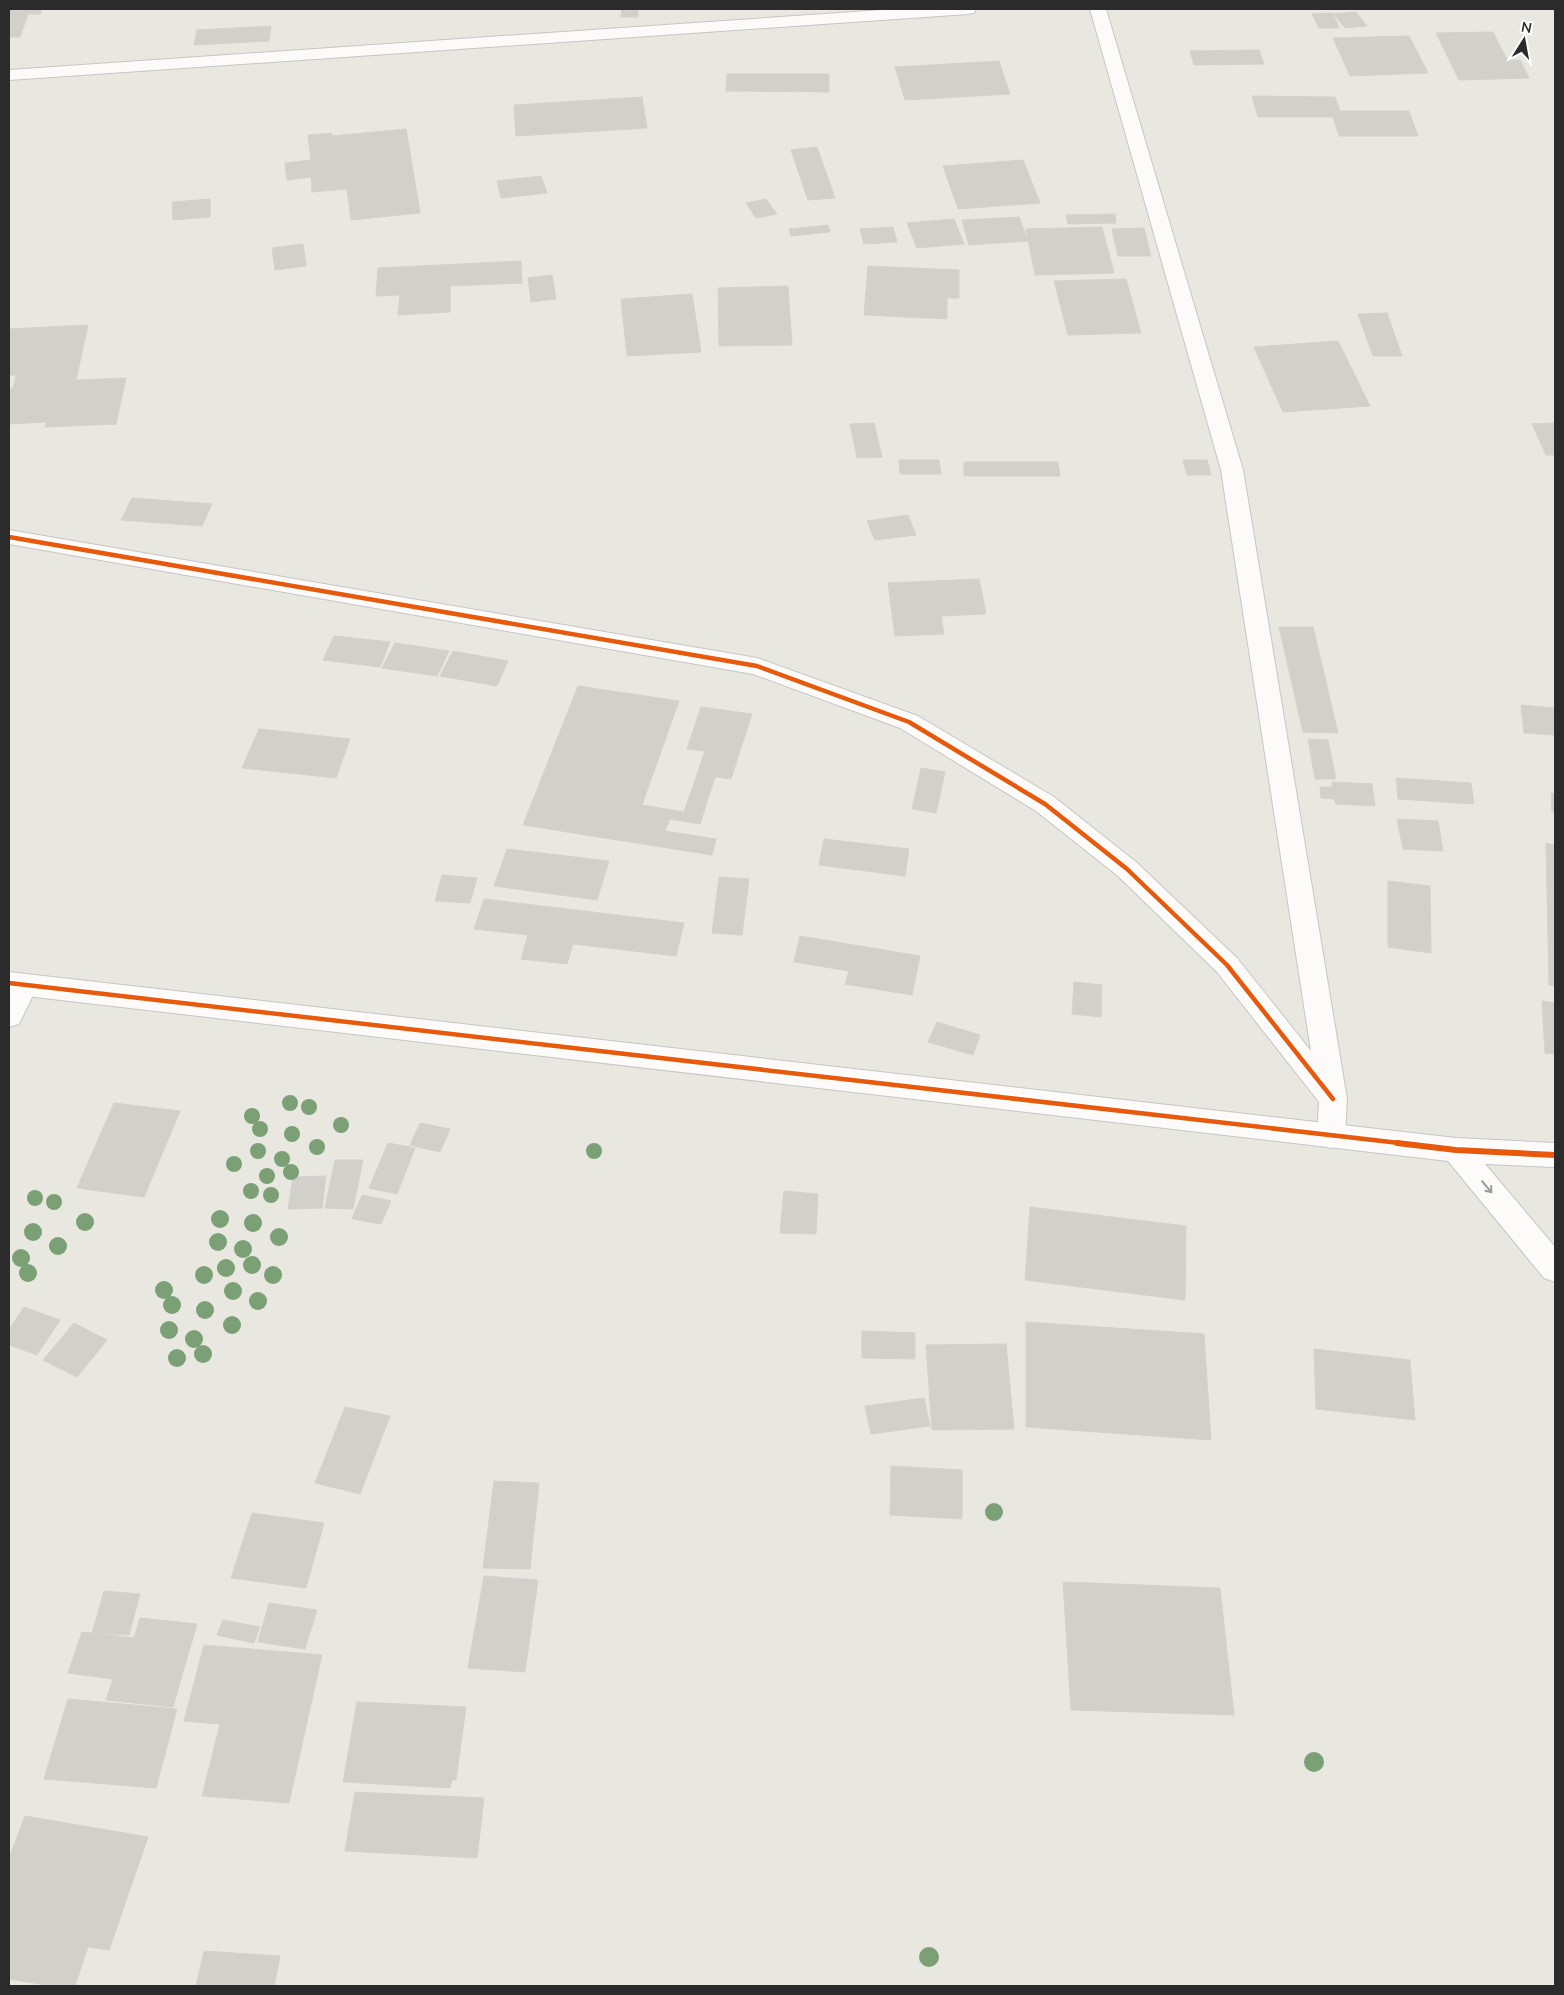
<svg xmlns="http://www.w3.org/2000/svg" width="1564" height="1995" viewBox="0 0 1564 1995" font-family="'Nunito Sans',sans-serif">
<rect width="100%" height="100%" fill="#e8e7e0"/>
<g fill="#d1d0cb" stroke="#d3d2cc">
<path d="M9,9H42L40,14H28L20,37H9Z"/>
<path d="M622,9H638V17H621Z"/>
<path d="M1356,12L1367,26L1345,28L1334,14Z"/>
<path d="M1333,13L1339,28H1319L1312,14Z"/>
<path d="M271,26L269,41L194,45L197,30Z"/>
<path d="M1493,32L1507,60H1520L1529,78L1459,80L1436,33Z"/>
<path d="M1409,36L1428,73L1350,76L1333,38Z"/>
<path d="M1259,50L1264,64L1194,65L1190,51Z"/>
<path d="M999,61L1010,94L905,100L895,67Z"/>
<path d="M727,74H829V92L726,91Z"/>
<path d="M1252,96L1335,97L1340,111H1409L1418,136H1339L1333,117H1258Z"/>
<path d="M642,97L647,128L516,136L514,105Z"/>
<path d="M406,129L420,213L351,220L347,189L312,192L311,177L287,180L285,163L311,160L308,135L332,133V136Z"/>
<path d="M817,147L835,198L808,200L791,150Z"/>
<path d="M1023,160L1040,203L958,209L943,166Z"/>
<path d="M541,176L547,193L501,198L497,181Z"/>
<path d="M210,199V217L173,220L172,202Z"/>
<path d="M766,199L777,214L756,218L746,203Z"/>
<path d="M1115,214L1116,223L1068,224L1066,215Z"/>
<path d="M1019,217L1028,241L969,245L962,220Z"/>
<path d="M954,219L964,244L917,248L907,223Z"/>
<path d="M828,225L830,232L791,236L789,229Z"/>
<path d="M893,227L897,242L864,244L860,229Z"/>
<path d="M1102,227L1114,273L1035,275L1026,229Z"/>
<path d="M1144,228L1151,256H1118L1112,229Z"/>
<path d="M303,244L306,266L275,270L272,248Z"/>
<path d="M521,261L522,283L450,286V312L398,315L400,295L376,296L378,268Z"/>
<path d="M868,266L959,270V298H947V319L864,315Z"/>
<path d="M552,275L556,299L531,302L528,278Z"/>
<path d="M1126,279L1141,333L1068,335L1054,281Z"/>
<path d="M788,286L792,345L719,346L718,288Z"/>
<path d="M692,294L701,352L627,356L621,299Z"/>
<path d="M1387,313L1402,356H1373L1358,314Z"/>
<path d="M88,325L76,380L126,378L116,424L45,427L47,422L9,424V389H13L16,375H9V329Z"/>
<path d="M1338,341L1370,406L1283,412L1254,347Z"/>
<path d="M874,423L882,457L857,458L850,424Z"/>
<path d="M1555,423V455H1546L1532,424Z"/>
<path d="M899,460H939L941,474H900Z"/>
<path d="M1183,460H1207L1211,475H1187Z"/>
<path d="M964,462H1058L1060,476H964Z"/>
<path d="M132,498L212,504L202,526L121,520Z"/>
<path d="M908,515L916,535L875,540L867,521Z"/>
<path d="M979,579L986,614L941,616L944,634L895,636L888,583Z"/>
<path d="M1279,627H1313L1338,733L1303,732Z"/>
<path d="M334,636L390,642L380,667L323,660Z"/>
<path d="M395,643L449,651L437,676L382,668Z"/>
<path d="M453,651L508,661L497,686L440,676Z"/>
<path d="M578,686L679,701L642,805L684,812L705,751L687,749L701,707L752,714L731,779L715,777L700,824L670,819L665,831L716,839L712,855L523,825Z"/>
<path d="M1521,705L1555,708V735L1524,733Z"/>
<path d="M259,729L350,739L336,778L242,768Z"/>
<path d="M1308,739L1328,740L1336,779H1315Z"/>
<path d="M921,768L945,772L936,813L912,809Z"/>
<path d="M1396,778L1471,783L1474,804L1398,799Z"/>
<path d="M1332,782L1372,784L1375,806L1336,804L1334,799L1321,798L1320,787H1332Z"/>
<path d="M1551,793L1555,794V812H1552Z"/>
<path d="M1397,819L1438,821L1443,851L1403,849Z"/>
<path d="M824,839L909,849L905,876L819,865Z"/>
<path d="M1546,843L1555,845V986L1549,985Z"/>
<path d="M507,849L609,861L597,900L494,886Z"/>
<path d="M442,875L477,878L470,903L435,901Z"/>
<path d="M719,877L749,879L742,935L712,933Z"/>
<path d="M1388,881L1430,886L1431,953L1388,947Z"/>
<path d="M484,899L684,923L676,956L573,944L567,964L521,959L528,935L474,929Z"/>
<path d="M800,936L920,956L912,995L845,984L849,971L794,962Z"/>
<path d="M1074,982L1102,985L1101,1017L1072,1014Z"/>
<path d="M1542,1001L1555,1003V1054L1545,1053Z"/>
<path d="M937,1022L980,1035L973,1055L928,1042Z"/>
<path d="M114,1103L180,1111L144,1197L77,1188Z"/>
<path d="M420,1123L450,1129L440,1152L410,1145Z"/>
<path d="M388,1143L415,1148L397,1194L369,1188Z"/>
<path d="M335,1160H363L353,1209L325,1208Z"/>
<path d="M326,1176L322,1208L288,1209L293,1177Z"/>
<path d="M784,1191L818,1194L816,1234L780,1233Z"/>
<path d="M362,1195L391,1201L381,1224L352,1219Z"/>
<path d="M1030,1207L1186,1226L1185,1300L1025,1280Z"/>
<path d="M24,1307L60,1320L37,1355L9,1345V1330Z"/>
<path d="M1026,1322L1204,1334L1211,1440L1026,1427Z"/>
<path d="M74,1323L107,1340L77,1377L43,1360Z"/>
<path d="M862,1331L915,1333V1359L862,1358Z"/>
<path d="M1006,1344L1014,1429L932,1430L926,1345Z"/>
<path d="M1314,1349L1410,1360L1415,1420L1316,1409Z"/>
<path d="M924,1398L930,1426L871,1434L865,1406Z"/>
<path d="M345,1407L390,1416L360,1494L315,1483Z"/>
<path d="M891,1466L962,1470V1519L890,1515Z"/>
<path d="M494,1481L539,1483L530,1569L483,1568Z"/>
<path d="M252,1513L324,1523L306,1588L231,1578Z"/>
<path d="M484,1576L538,1580L525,1672L468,1668Z"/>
<path d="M1063,1582L1220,1588L1234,1715L1071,1710Z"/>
<path d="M104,1591L140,1594L129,1635L92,1633Z"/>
<path d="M269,1603L317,1610L305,1649L258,1642Z"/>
<path d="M140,1618L197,1624L173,1707L106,1700L113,1679L68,1673L82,1632L134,1638Z"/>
<path d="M223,1620L260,1627L254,1643L217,1635Z"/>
<path d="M204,1645L322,1655L289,1803L202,1796L220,1724L184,1721Z"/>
<path d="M68,1699L177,1709L156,1788L44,1779Z"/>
<path d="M357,1702L466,1707L456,1780H452L450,1788L343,1782Z"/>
<path d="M355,1792L484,1798L477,1858L345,1851Z"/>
<path d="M25,1816L148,1837L109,1950L88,1947L75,1986H52L9,1979V1859Z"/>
<path d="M204,1951L280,1956L274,1986H196Z"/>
</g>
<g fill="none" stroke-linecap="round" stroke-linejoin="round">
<g stroke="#c6c6c5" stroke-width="2">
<g id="minor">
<path d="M897,9H976L974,13L968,14L9,80V70Z"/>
<path d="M1090,9H1106L1243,470L1347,1099L1345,1136L1341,1145L1331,1148L1321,1145L1317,1136L1319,1102L1217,972L1118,876L1036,811L900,728L753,674L9,544V530L757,658L918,716L1054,797L1136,862L1237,958L1311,1051L1221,470Z"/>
<path d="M24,974L34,977L38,985L19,1024L9,1027V988L14,977Z"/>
</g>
</g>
<g stroke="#c6c6c5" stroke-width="2">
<path id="tertiary" d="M9,972L1456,1138L1555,1143V1167L1485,1164L1555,1247V1282L1544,1278L1448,1161L9,994Z"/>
</g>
<use href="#minor" fill="#fcfbfa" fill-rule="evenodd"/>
<use href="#tertiary" fill="#fcfbfa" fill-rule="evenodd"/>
<g stroke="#fff" stroke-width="8">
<g id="cycleway-far1">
<path d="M9,537L757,666L909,722L1045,804L1127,869L1227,965L1333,1099"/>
<path d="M9,983L1408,1144"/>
</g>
</g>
<g stroke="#fff" stroke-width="9">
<path id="cycleway" d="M1397,1143L1456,1150L1555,1155"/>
</g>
<use href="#cycleway-far1" stroke="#e8590c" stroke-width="4.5"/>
<use href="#cycleway" stroke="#e8590c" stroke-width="6"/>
</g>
<g fill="#7ba075">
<circle cx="290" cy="1103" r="8"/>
<circle cx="309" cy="1107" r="8"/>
<circle cx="252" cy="1116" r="8"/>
<circle cx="341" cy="1125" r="8"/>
<circle cx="260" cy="1129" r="8"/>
<circle cx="292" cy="1134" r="8"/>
<circle cx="317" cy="1147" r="8"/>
<circle cx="258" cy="1151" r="8"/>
<circle cx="594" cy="1151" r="8"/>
<circle cx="282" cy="1159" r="8"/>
<circle cx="234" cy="1164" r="8"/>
<circle cx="291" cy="1172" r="8"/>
<circle cx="267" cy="1176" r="8"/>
<circle cx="251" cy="1191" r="8"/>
<circle cx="271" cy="1195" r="8"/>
<circle cx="35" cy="1198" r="8"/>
<circle cx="54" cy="1202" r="8"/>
<circle cx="220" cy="1219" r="9"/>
<circle cx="85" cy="1222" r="9"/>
<circle cx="253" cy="1223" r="9"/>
<circle cx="33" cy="1232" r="9"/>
<circle cx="279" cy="1237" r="9"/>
<circle cx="218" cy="1242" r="9"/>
<circle cx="58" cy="1246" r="9"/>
<circle cx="243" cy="1249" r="9"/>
<circle cx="21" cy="1258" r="9"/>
<circle cx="252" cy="1265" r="9"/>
<circle cx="226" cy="1268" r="9"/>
<circle cx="28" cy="1273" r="9"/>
<circle cx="204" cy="1275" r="9"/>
<circle cx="273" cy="1275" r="9"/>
<circle cx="164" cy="1290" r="9"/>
<circle cx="233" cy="1291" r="9"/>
<circle cx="258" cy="1301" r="9"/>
<circle cx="172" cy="1305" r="9"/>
<circle cx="205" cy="1310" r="9"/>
<circle cx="232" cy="1325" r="9"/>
<circle cx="169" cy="1330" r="9"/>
<circle cx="194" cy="1339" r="9"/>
<circle cx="203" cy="1354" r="9"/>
<circle cx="177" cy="1358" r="9"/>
<circle cx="994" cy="1512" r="9"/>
<circle cx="1314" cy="1762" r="10"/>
<circle cx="929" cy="1957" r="10"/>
</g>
<defs><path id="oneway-shaft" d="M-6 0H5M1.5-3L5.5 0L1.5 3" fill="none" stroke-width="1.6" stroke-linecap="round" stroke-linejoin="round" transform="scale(1.25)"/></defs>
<use stroke="#9e9d9d" href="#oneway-shaft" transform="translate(1487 1187) rotate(50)"/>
<rect width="1564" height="1995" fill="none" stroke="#2b2b2b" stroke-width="20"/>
<g transform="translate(1524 40) rotate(11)" stroke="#ffffff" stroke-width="4" paint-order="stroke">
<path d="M0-4L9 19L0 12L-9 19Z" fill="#2b2b2b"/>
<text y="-8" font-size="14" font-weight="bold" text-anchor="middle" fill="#2b2b2b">N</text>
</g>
</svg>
